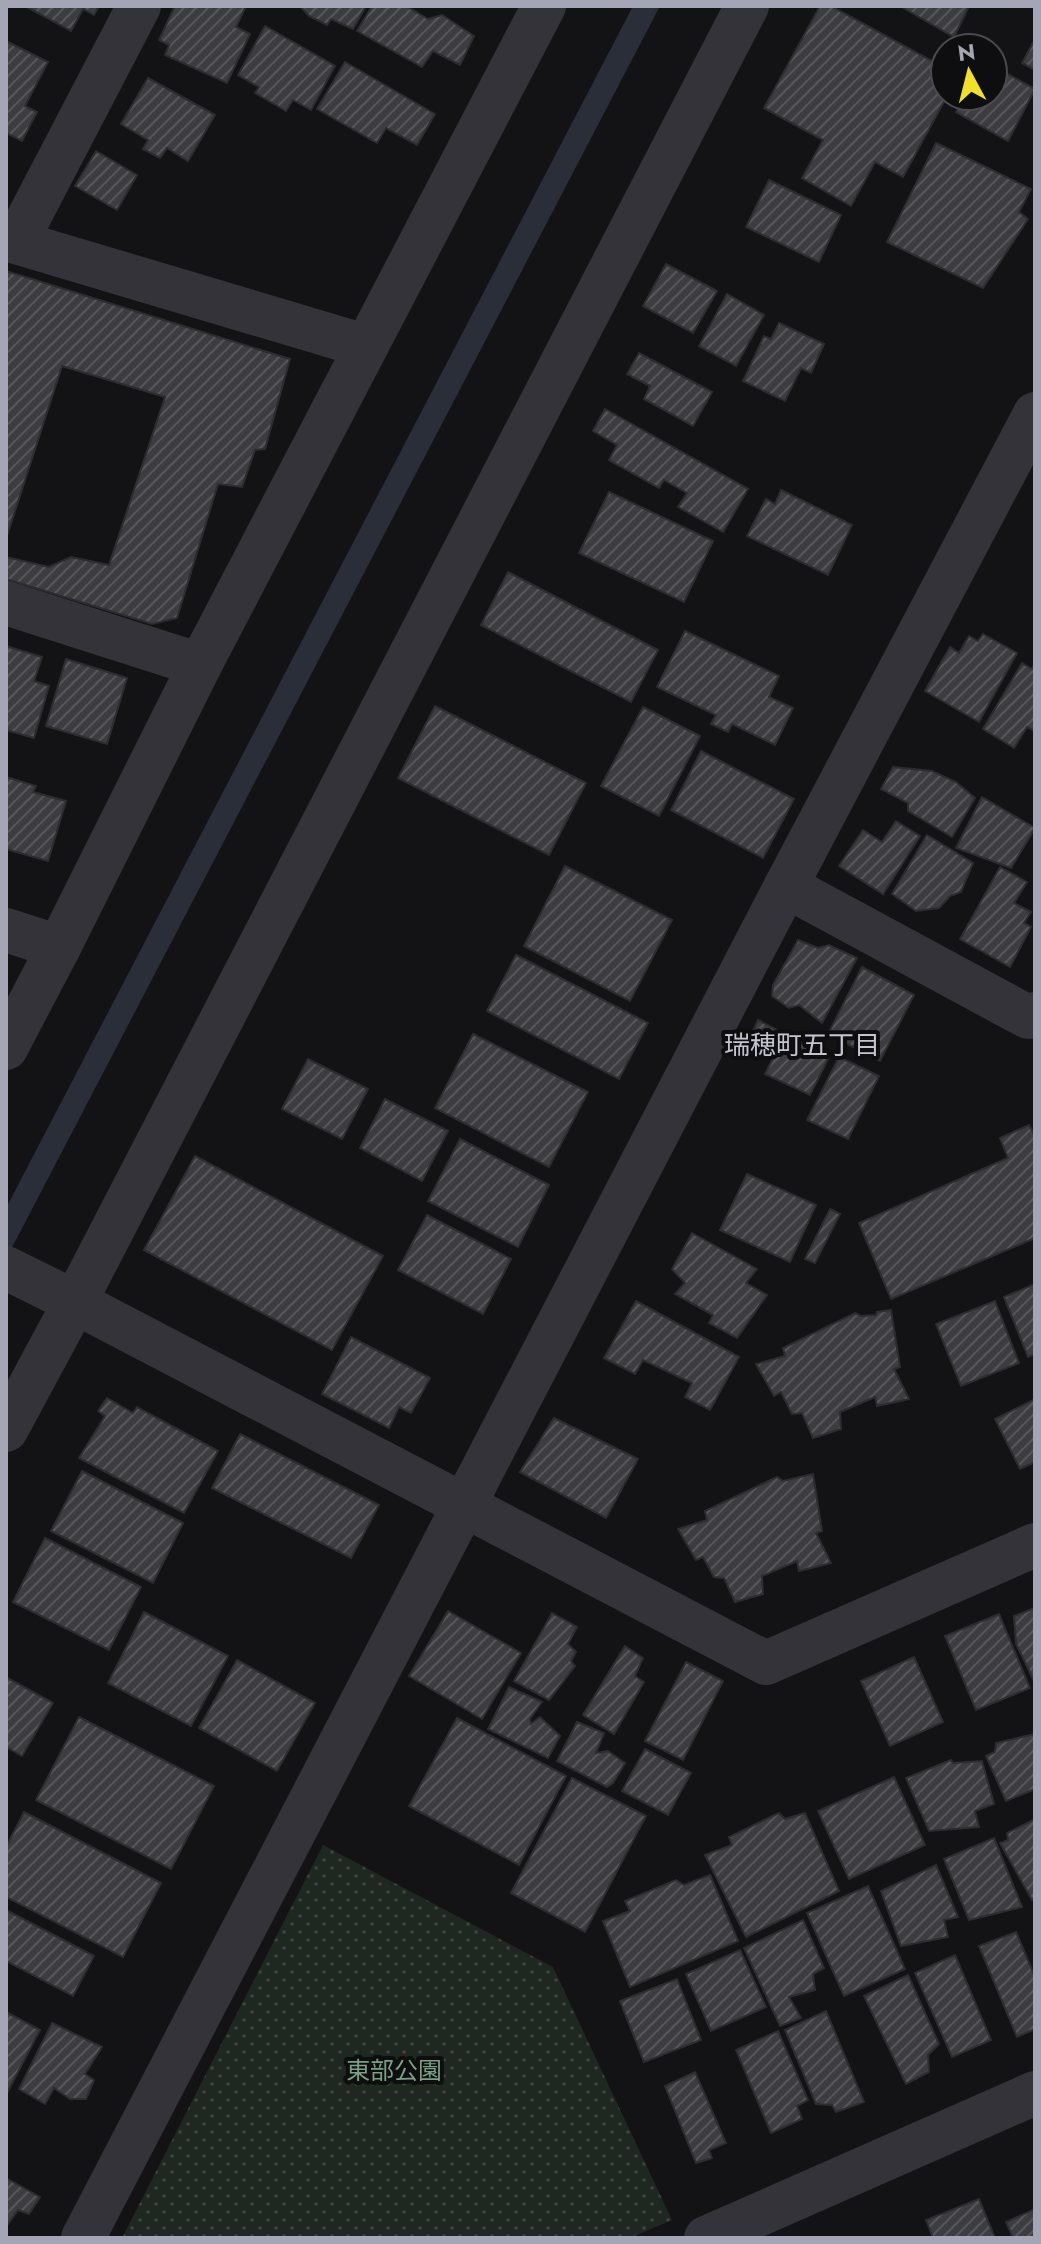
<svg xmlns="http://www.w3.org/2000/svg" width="1041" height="2244" viewBox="0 0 1041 2244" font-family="Jost,'Noto Sans JP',sans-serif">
<defs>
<pattern id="park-dots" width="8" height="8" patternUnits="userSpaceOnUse" patternTransform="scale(2)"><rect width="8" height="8" fill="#1f2721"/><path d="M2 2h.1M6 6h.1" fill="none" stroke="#3d433f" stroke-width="1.8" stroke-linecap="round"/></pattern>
<pattern id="building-hatch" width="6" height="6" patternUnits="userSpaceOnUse" patternTransform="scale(2)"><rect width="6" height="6" fill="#3d3c41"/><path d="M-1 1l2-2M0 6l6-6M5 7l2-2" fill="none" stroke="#56555a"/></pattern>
</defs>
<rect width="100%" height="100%" fill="#131214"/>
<path fill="url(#park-dots)" d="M323,1845L553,1967L672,2220L630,2238H122Z"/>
<path fill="#292e38" d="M633,6H660L6,1259V1208Z"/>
<g fill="url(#building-hatch)" stroke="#2d2c30" stroke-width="2">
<path d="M25,6H99L94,15L83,9L71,31Z"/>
<path d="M175,6H246L236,27L250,34L227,83L165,55L169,45L159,40Z"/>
<path d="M300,6H366L353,29L331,19L327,25L309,16Z"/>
<path d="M372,6H406L428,19L442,15L474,36L460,65L433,51L422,67L357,31Z"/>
<path d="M820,6H831L945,68V96H947L903,177L875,162L851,206L802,178L823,140L764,108Z"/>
<path d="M900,6H969L954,37Z"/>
<path d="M265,26L335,66L311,110L293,100L286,111L255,93L259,87L238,75Z"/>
<path d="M6,41L48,62L25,106L37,112L22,141L6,133Z"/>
<path d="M1034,41H1035V70L1022,63Z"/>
<path d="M345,62L435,114L417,145L386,128L377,143L317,109Z"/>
<path d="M993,66L1035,89L1008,141L956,112L965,96H993Z"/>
<path d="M148,78L215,115L188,161L167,148L160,158L143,149L148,140L121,124Z"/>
<path d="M936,143L1031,189L1019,212L1028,219L983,288L887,242Z"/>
<path d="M96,151L137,175L117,210L75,186Z"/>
<path d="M769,180L841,215L819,262L746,227Z"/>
<path d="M666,264L717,291L693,333L643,306Z"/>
<path d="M6,271L290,359L265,449L255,450L242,487L218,484L177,618L152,624L6,579V557L49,567L71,557L109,565L165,397L62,366L6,539Z"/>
<path d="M727,294L764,315L736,366L699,346Z"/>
<path d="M779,323L824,344L811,373L801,368L785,401L743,381L764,336L771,339Z"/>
<path d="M639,353L712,392L693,426L644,399L650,386L627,374Z"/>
<path d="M605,409L748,489L723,532L678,507L687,493L664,480L659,488L609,460L617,445L593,431Z"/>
<path d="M781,490L852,525L828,575L747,536L766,499L775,504Z"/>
<path d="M609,492L713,541L684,602L579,553Z"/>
<path d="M508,572L658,650L631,702L481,625Z"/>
<path d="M685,631L779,676L769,697L793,708L775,745L732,724L728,732L711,724L716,715L657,687Z"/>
<path d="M983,634L1017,653L979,722L925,691L950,647L959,653L969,636L978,641Z"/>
<path d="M6,646L42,657L34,681L49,686L34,738L6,730Z"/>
<path d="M66,659L127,678L107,744L46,726Z"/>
<path d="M1022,663L1032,669L1035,663V731L1027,727L1014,748L983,729Z"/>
<path d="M435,706L586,783L549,855L398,778Z"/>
<path d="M643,707L700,736L659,816L601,786Z"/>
<path d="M701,751L794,799L763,858L671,810Z"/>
<path d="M893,767L932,771L956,782L975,798L952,837L908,811V803L881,789Z"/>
<path d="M6,777L36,786L33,792L66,801L48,861L6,849Z"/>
<path d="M982,797L1035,828L1011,868L956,848Z"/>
<path d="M896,821L920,836L883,894L839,866L863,830L882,842Z"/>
<path d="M927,835L973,863L961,892L950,896L939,908L916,911L892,894Z"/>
<path d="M565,866L672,920L630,1001L524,946Z"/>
<path d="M1000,867L1027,882L1014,903L1031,912L1024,923L1031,927L1010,967L960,939Z"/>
<path d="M798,940L818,948L829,945L857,958L822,1023L799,1005L789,1008L772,996L773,985Z"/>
<path d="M516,955L648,1023L619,1079L487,1011Z"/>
<path d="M862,967L914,995L880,1061L828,1034Z"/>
<path d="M758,1020L829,1057L810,1095L765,1074L772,1060L748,1043Z"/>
<path d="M473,1034L588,1092L549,1167L435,1108Z"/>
<path d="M839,1057L879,1076L848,1139L807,1120Z"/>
<path d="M308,1059L368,1089L342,1139L282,1109Z"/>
<path d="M385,1099L448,1131L422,1181L360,1148Z"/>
<path d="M1029,1125L1035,1136V1238L891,1299L859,1223L1008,1158L1000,1138Z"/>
<path d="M460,1139L549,1185L518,1247L428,1201Z"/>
<path d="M195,1156L383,1256L332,1350L144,1250Z"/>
<path d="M747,1174L816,1205L790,1262L720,1230Z"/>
<path d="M830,1209L840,1214L815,1263L805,1259Z"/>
<path d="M427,1215L511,1259L483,1314L398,1270Z"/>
<path d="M692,1233L757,1269L746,1283L767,1295L737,1338L709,1323L713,1315L675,1294L685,1283L672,1269Z"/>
<path d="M1035,1284V1354L1028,1357L1004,1297Z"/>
<path d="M636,1301L739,1357L710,1410L685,1397L692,1383L643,1360L635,1374L604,1358Z"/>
<path d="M995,1301L1019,1363L961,1386L936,1324Z"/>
<path d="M891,1310L900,1367L894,1369L909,1399L877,1406L875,1397L840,1412L841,1429L813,1438L802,1413L792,1414L781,1392L774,1396L756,1364L785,1356L783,1348L855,1313L861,1316L876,1315L877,1312Z"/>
<path d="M351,1337L430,1378L411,1413L399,1407L389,1428L322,1394Z"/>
<path d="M107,1398L133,1413L137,1407L218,1451L184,1513L79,1458L105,1416L98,1411Z"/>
<path d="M1035,1399V1462L1020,1469L995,1419Z"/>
<path d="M554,1418L638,1459L606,1518L520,1472Z"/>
<path d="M240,1434L379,1505L351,1558L212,1488Z"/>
<path d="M82,1471L183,1523L153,1583L51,1531Z"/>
<path d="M813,1474L822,1531L816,1533L831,1563L799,1571L797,1561L762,1576L763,1594L735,1602L724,1578L714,1577L703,1557L696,1560L678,1529L707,1520L705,1511L777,1477L783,1481Z"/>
<path d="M45,1538L141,1587L109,1650L13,1602Z"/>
<path d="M1035,1608V1683L1016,1644L1014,1616Z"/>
<path d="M448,1611L521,1653L482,1719L409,1676Z"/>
<path d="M144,1612L228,1656L191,1726L108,1683Z"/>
<path d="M552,1613L577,1627L568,1644L576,1652L571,1661L575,1666L549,1700L514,1681Z"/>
<path d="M999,1614L1030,1688L976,1710L945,1636Z"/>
<path d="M625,1646L643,1658L635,1676L644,1682L614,1734L583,1715Z"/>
<path d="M914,1657L943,1722L890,1746L861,1681Z"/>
<path d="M237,1660L315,1703L277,1771L199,1728Z"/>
<path d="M686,1662L723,1681L683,1760L645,1741Z"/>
<path d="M6,1677L53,1703L22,1756L6,1747Z"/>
<path d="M509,1687L542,1702L530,1719L531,1724L540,1717L560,1736L548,1758L488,1729Z"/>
<path d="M79,1717L214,1786L171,1869L36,1800Z"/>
<path d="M457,1718L566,1776L519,1865L409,1806Z"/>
<path d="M577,1722L604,1733L596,1753L608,1751L625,1763L613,1783L607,1787L557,1761Z"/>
<path d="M1035,1734V1789L1006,1801L986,1756L995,1752L996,1743Z"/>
<path d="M645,1749L691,1773L668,1815L622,1791Z"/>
<path d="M951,1760L953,1763L982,1761L994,1804L975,1811L979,1827L929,1831L906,1778Z"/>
<path d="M894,1777L925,1845L849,1879L818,1811Z"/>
<path d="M572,1778L646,1816L585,1932L511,1893Z"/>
<path d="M24,1812L161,1883L123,1957L6,1897V1847Z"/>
<path d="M779,1813L785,1819L805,1813L839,1891L746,1937L705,1855L732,1845L729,1837Z"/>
<path d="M1033,1820H1035V1898L1032,1900L1000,1843L1008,1840L1007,1833Z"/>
<path d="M994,1838L1022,1907L969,1920L944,1859Z"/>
<path d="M936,1865L958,1917L944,1920L948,1937L901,1946L881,1891Z"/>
<path d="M710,1875L738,1941L630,1987L603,1921L630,1911L625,1901L676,1880L684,1885Z"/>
<path d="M868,1886L905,1969L844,1996L807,1913Z"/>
<path d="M6,1910L94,1956L73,1996L6,1961Z"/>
<path d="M803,1920L824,1968L813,1974L815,1990L789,1997L801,2018L780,2026L744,1948Z"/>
<path d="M1016,1932L1035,1977V2029L1017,2037L979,1946Z"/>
<path d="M740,1950L766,2007L711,2031L686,1974Z"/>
<path d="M955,1955L991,2040L952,2057L915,1973Z"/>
<path d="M908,1975L939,2044L928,2055L929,2072L906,2084L864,1996Z"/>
<path d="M677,1979L701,2040L644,2062L620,2001Z"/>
<path d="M826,2011L864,2102L836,2112L832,2105L816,2104L785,2030Z"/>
<path d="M6,2012L40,2030L6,2095Z"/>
<path d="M52,2023L102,2047L85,2074L94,2080L86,2099H70L54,2088L45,2104L19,2089Z"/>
<path d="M778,2031L808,2100L797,2106L802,2119L771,2133L736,2050Z"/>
<path d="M695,2072L726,2143L709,2150L712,2158L696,2163L665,2086Z"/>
<path d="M6,2178L40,2197L29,2214L18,2210L8,2224L6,2223Z"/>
<path d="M979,2199L995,2238H933L926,2220Z"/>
<path d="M1035,2209V2238H1013L1006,2222Z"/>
</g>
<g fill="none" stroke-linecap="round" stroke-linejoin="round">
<g stroke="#343339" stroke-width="44">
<path d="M6,239L365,346"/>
<path d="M16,242L139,6"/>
<path d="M6,603L200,665"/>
<path d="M786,886L1028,1017L1035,1014"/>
<path d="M6,930L59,947"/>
<path d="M6,1048L59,947L200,665L544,6"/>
<path d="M6,1430L75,1302L747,6"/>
</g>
<g stroke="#343339" stroke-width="44">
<path d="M6,1268L75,1302L766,1663L1035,1545"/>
<path d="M83,2238L786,886L1035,414"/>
<path d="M706,2238L1035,2093"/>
</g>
</g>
<g text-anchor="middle" stroke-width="8" stroke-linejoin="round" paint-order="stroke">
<g font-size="24" fill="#7aa086" stroke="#0e0d0f">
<text x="394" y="2079">東部公園</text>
</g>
<g font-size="26" fill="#c5c5d1" stroke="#0e0d0f">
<text x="802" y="1054">瑞穂町五丁目</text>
</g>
</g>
<rect width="1041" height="2244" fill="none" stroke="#a4a5b5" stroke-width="16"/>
<g transform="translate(969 72) rotate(353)"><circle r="38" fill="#0e0d0f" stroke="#4a4a51" stroke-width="2"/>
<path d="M0-6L14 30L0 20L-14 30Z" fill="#f2df2c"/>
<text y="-12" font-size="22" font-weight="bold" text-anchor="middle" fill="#a4a5b5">N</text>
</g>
</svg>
